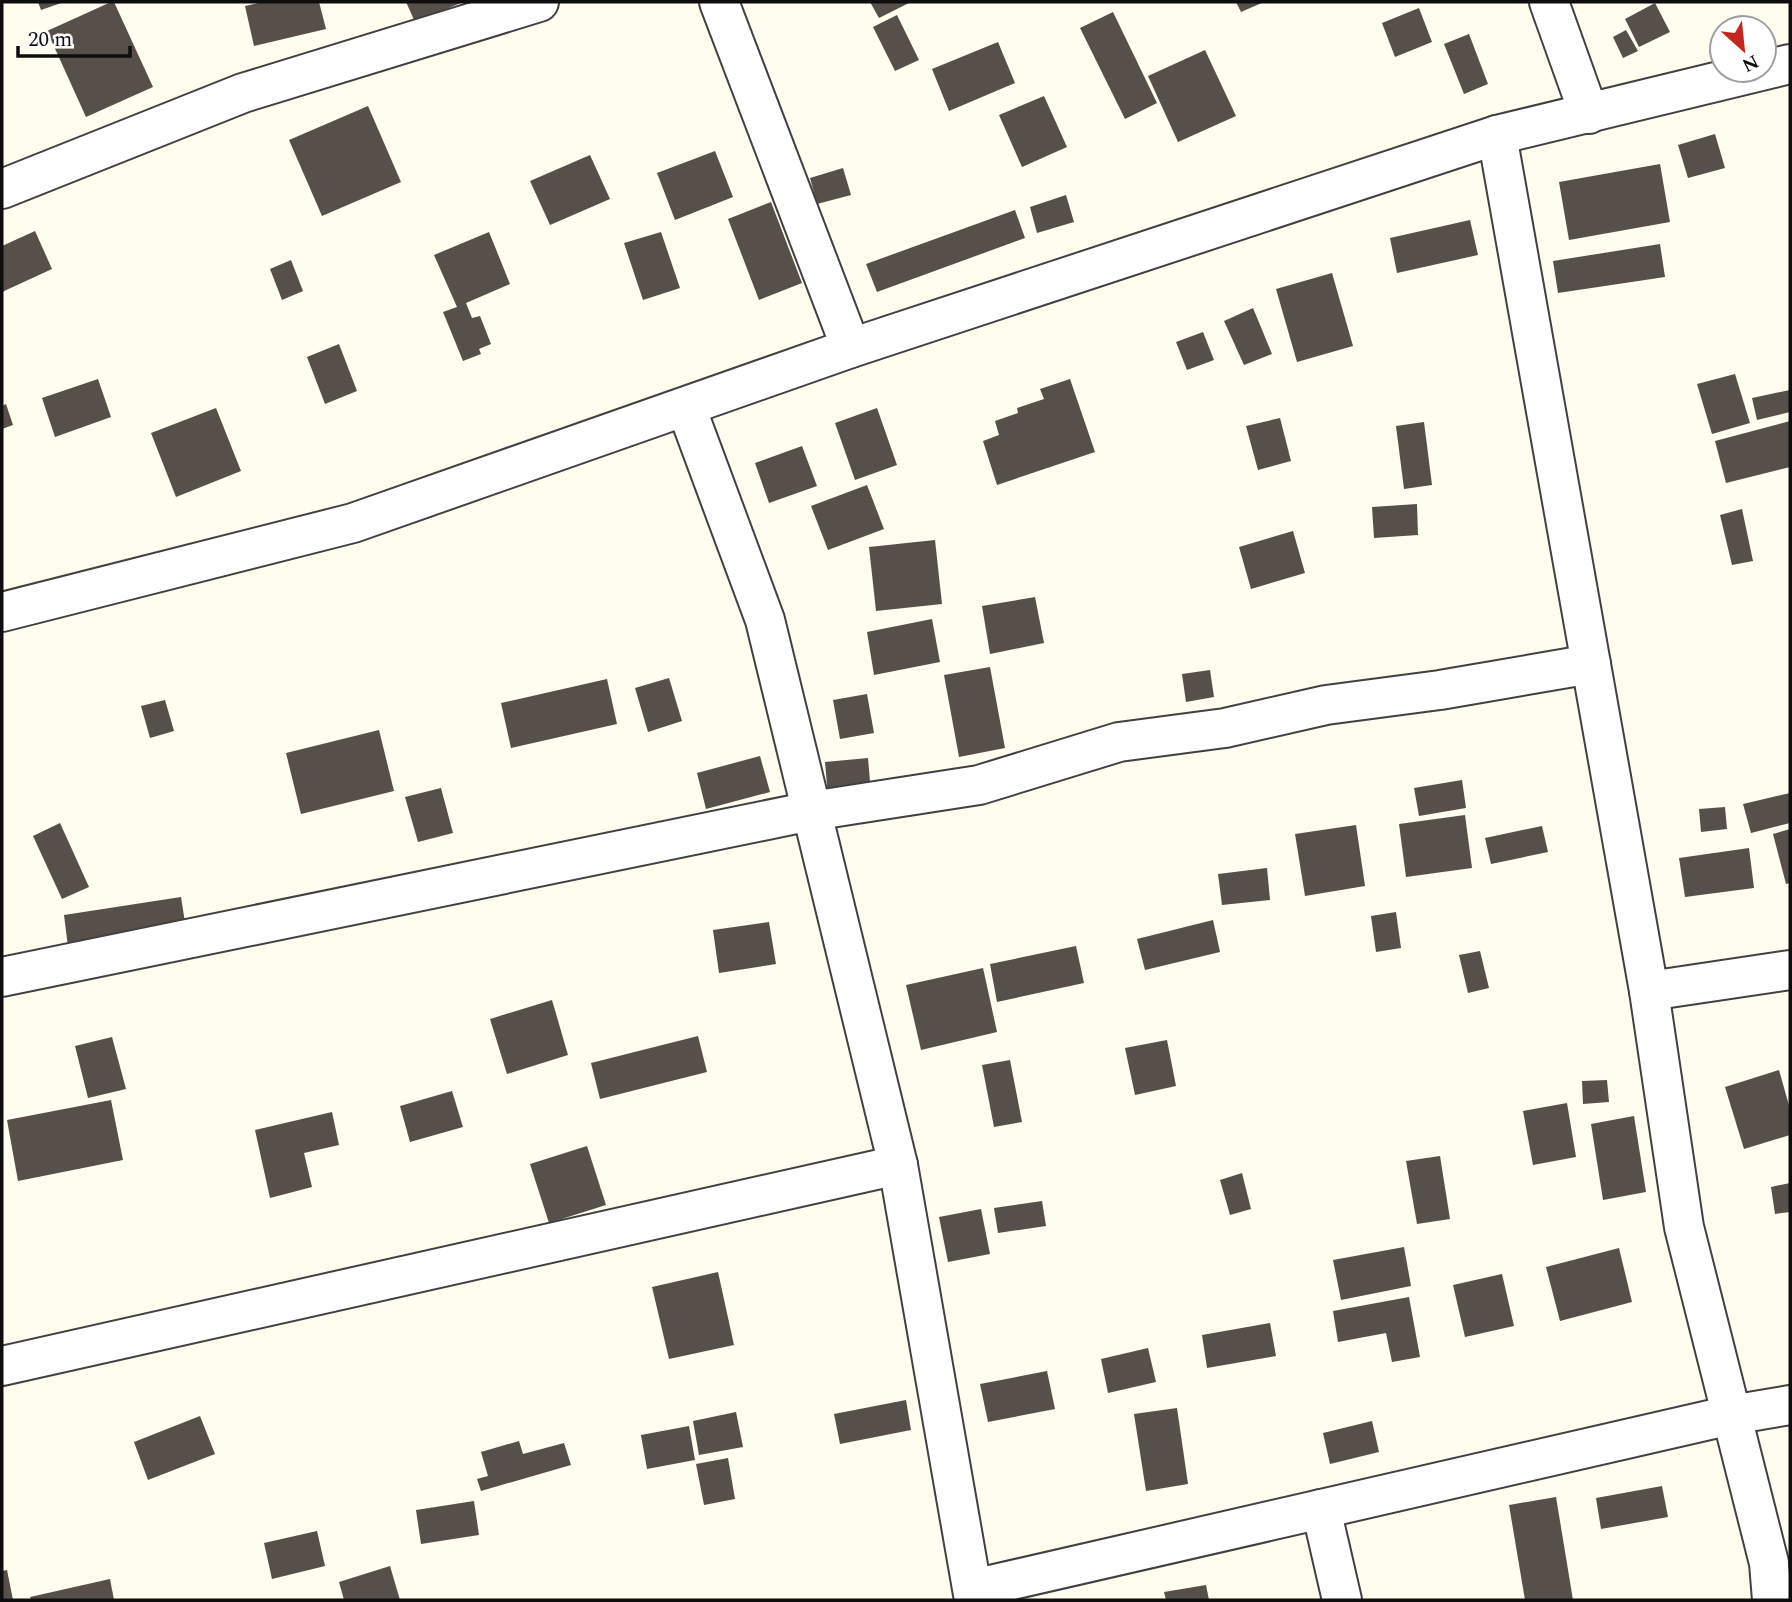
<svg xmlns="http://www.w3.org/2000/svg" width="1792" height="1602" viewBox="0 0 1792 1602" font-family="Spectral,serif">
<rect width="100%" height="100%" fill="#fffdef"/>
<g fill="#57504a">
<path d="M38,2H64L41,10Z"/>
<path d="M111,2H114L153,87L86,117L47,31Z"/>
<path d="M263,2H319L326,29L254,46L245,6Z"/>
<path d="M406,2H463L415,22Z"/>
<path d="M870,2H911L879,18Z"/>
<path d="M1236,2H1264L1241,12Z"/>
<path d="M1655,3L1670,32L1639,47L1625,19Z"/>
<path d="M1419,8L1432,42L1395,57L1382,23Z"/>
<path d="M1113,12L1157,103L1125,119L1080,28Z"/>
<path d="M897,15L919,60L895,71L873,27Z"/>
<path d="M1626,30L1638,51L1623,58L1613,37Z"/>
<path d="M1469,34L1488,84L1464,94L1444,44Z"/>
<path d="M998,42L1015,83L949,111L932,69Z"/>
<path d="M1205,50L1236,116L1178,142L1148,76Z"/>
<path d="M1044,96L1067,147L1022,167L999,115Z"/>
<path d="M368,106L401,182L322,216L289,140Z"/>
<path d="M1715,134L1725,168L1688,178L1678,145Z"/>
<path d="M715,151L733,197L675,220L657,173Z"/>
<path d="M590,155L610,199L550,225L530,181Z"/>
<path d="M1660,164L1670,222L1569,240L1559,182Z"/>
<path d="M843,168L851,195L817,204L810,178Z"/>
<path d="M1066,195L1074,222L1037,233L1030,207Z"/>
<path d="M771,202L802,283L759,300L728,219Z"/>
<path d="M1015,210L1025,238L877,292L866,264Z"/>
<path d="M1470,220L1478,255L1397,273L1390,238Z"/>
<path d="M35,231L52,269L2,292V246Z"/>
<path d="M489,232L510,284L466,303L472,318L480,316L491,344L479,349L481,354L463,361L443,312L457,307L434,255Z"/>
<path d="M661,232L680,288L643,300L624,243Z"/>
<path d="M1660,244L1665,277L1558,293L1553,261Z"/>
<path d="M291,260L303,291L282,300L270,269Z"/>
<path d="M1332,273L1353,346L1297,362L1276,289Z"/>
<path d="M1253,308L1272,354L1244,365L1224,321Z"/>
<path d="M1203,332L1214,360L1187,370L1176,342Z"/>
<path d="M339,344L357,391L325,404L307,357Z"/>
<path d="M1735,374L1750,423L1712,434L1697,384Z"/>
<path d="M98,379L111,417L55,437L42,398Z"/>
<path d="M1070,379L1095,452L997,485L983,441L999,435L995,421L1018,413L1017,408L1044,399L1040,389Z"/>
<path d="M1790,390V412L1757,420L1752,398Z"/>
<path d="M6,404L13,425L2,429V406Z"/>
<path d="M216,408L241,471L176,497L151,433Z"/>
<path d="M877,408L897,465L855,480L835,423Z"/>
<path d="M1280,418L1291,461L1258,470L1246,426Z"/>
<path d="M1790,421V467L1726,483L1715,441Z"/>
<path d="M1424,422L1432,485L1404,489L1396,426Z"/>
<path d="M802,446L817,486L769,503L755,463Z"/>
<path d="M867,485L884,529L828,550L811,506Z"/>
<path d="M1417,504L1418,535L1374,538L1372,507Z"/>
<path d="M1742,509L1753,561L1732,565L1720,515Z"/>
<path d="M1293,531L1305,573L1251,589L1239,547Z"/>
<path d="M935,540L942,604L876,611L869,547Z"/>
<path d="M1035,597L1044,643L990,654L982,606Z"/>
<path d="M932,619L940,662L874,675L867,632Z"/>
<path d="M990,667L1005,748L959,757L944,675Z"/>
<path d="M1210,670L1214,697L1186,702L1182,674Z"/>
<path d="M669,678L682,721L648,732L635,688Z"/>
<path d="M607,679L617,724L511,748L501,703Z"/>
<path d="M867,694L874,733L840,739L833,700Z"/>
<path d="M165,700L174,731L150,738L141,706Z"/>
<path d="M379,730L394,791L301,814L286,753Z"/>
<path d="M760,756L770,792L706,809L697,773Z"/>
<path d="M868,758L871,793L828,797L825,762Z"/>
<path d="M1462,780L1466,808L1419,816L1414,788Z"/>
<path d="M441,788L453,833L418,842L405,797Z"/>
<path d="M1790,793V823L1751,833L1743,804Z"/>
<path d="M1725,807L1727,829L1701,832L1699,809Z"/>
<path d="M1465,815L1472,868L1406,877L1399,824Z"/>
<path d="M60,823L89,887L62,899L33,836Z"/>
<path d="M1356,825L1365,886L1305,896L1295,834Z"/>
<path d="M1542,826L1548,852L1491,864L1485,838Z"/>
<path d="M1790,829V883L1786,884L1773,834Z"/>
<path d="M1749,848L1754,888L1685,897L1679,858Z"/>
<path d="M1267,868L1270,900L1222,905L1218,874Z"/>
<path d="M181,897L186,929L68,947L64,915Z"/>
<path d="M1396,912L1401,948L1376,952L1371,916Z"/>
<path d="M1213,920L1220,952L1145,970L1137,939Z"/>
<path d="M769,922L776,964L719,973L713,930Z"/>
<path d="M1076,946L1084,983L997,1002L990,964Z"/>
<path d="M1480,951L1489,988L1468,993L1459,955Z"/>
<path d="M983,968L997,1032L921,1050L906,985Z"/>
<path d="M552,1000L568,1055L507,1074L490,1019Z"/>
<path d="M698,1036L707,1072L600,1099L591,1063Z"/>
<path d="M112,1037L126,1089L88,1098L75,1046Z"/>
<path d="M1167,1040L1176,1086L1135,1095L1125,1048Z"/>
<path d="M1010,1060L1022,1122L994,1127L982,1065Z"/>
<path d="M1779,1070L1790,1109V1135L1744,1149L1725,1087Z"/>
<path d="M1607,1080L1609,1102L1583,1104L1582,1081Z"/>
<path d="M452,1091L463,1127L410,1142L400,1106Z"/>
<path d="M111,1100L123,1160L18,1181L7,1120Z"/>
<path d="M1567,1103L1576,1157L1533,1165L1523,1111Z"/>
<path d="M332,1112L339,1145L304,1153L312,1187L270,1198L255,1130Z"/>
<path d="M1634,1116L1646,1192L1603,1200L1591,1124Z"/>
<path d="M587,1146L606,1205L549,1223L530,1164Z"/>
<path d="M1440,1156L1450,1219L1417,1224L1406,1161Z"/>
<path d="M1242,1173L1251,1209L1230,1215L1220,1180Z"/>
<path d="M1790,1183V1212L1775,1214L1771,1187Z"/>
<path d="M1042,1201L1046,1226L998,1233L994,1208Z"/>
<path d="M981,1209L990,1254L948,1262L939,1217Z"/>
<path d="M1404,1247L1411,1286L1341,1300L1333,1260Z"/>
<path d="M1619,1248L1632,1302L1560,1321L1546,1267Z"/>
<path d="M718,1272L734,1345L669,1359L652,1287Z"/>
<path d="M1502,1274L1514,1326L1465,1337L1453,1285Z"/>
<path d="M1409,1297L1420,1357L1392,1362L1386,1333L1338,1342L1333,1311Z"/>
<path d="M1270,1323L1276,1356L1207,1368L1202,1335Z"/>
<path d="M1148,1348L1156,1382L1108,1393L1101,1359Z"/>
<path d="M1047,1371L1055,1409L988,1422L980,1384Z"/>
<path d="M906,1400L911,1430L840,1444L834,1414Z"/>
<path d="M1177,1408L1188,1484L1146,1491L1134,1414Z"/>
<path d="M736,1412L743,1447L699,1455L693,1421Z"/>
<path d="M200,1416L215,1454L148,1480L134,1442Z"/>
<path d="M1372,1421L1379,1452L1330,1464L1323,1433Z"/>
<path d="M689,1426L695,1460L647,1469L641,1435Z"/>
<path d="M519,1441L523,1454L564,1443L571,1465L481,1491L477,1479L488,1476L481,1452Z"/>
<path d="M728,1458L735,1499L704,1505L696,1464Z"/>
<path d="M1662,1486L1668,1517L1601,1529L1596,1498Z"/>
<path d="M1556,1497L1573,1600H1525L1509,1505Z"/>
<path d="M474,1501L479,1535L421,1544L416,1510Z"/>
<path d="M317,1531L325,1566L272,1579L264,1543Z"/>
<path d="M390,1566L400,1600H344L339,1582Z"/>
<path d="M7,1570L13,1600H2V1571Z"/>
<path d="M110,1579L114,1600H31L30,1597Z"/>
<path d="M1206,1585L1209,1600H1166L1164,1592Z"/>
</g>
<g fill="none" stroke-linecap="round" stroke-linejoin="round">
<g stroke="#414141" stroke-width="42">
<g id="minor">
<path d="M719,2L851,348"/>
<path d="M1549,2L1589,114"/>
<path d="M1497,135L1649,991L1684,1227L1769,1563L1772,1600"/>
<path d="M2,189L243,93L539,2"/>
<path d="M686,407L765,620L898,1165L974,1600"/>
<path d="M2,612L353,523L851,348L1497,135L1790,64"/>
<path d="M2,977L811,811L979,785L1119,742L1225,728L1326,705L1440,690L1591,664"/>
<path d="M1649,991L1790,970"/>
<path d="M2,1366L898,1165"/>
<path d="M1321,1509L1342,1600"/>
<path d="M973,1589L1731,1415L1790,1405"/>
</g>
</g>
<use href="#minor" stroke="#fff" stroke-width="38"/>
</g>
<rect width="1792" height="1602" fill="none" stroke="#0e0e0e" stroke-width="7"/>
<g transform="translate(1743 49) rotate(153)"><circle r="33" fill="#ffffff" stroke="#9f9f9f" stroke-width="2"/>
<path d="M0-5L12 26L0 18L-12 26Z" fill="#c5271f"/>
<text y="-10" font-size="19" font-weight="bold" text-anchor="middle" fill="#0e0e0e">N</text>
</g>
<path d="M18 46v10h112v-10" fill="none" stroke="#0e0e0e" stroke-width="3.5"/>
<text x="28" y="46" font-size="21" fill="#0e0e0e" stroke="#ffffff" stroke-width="5" paint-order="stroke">20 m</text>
</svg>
